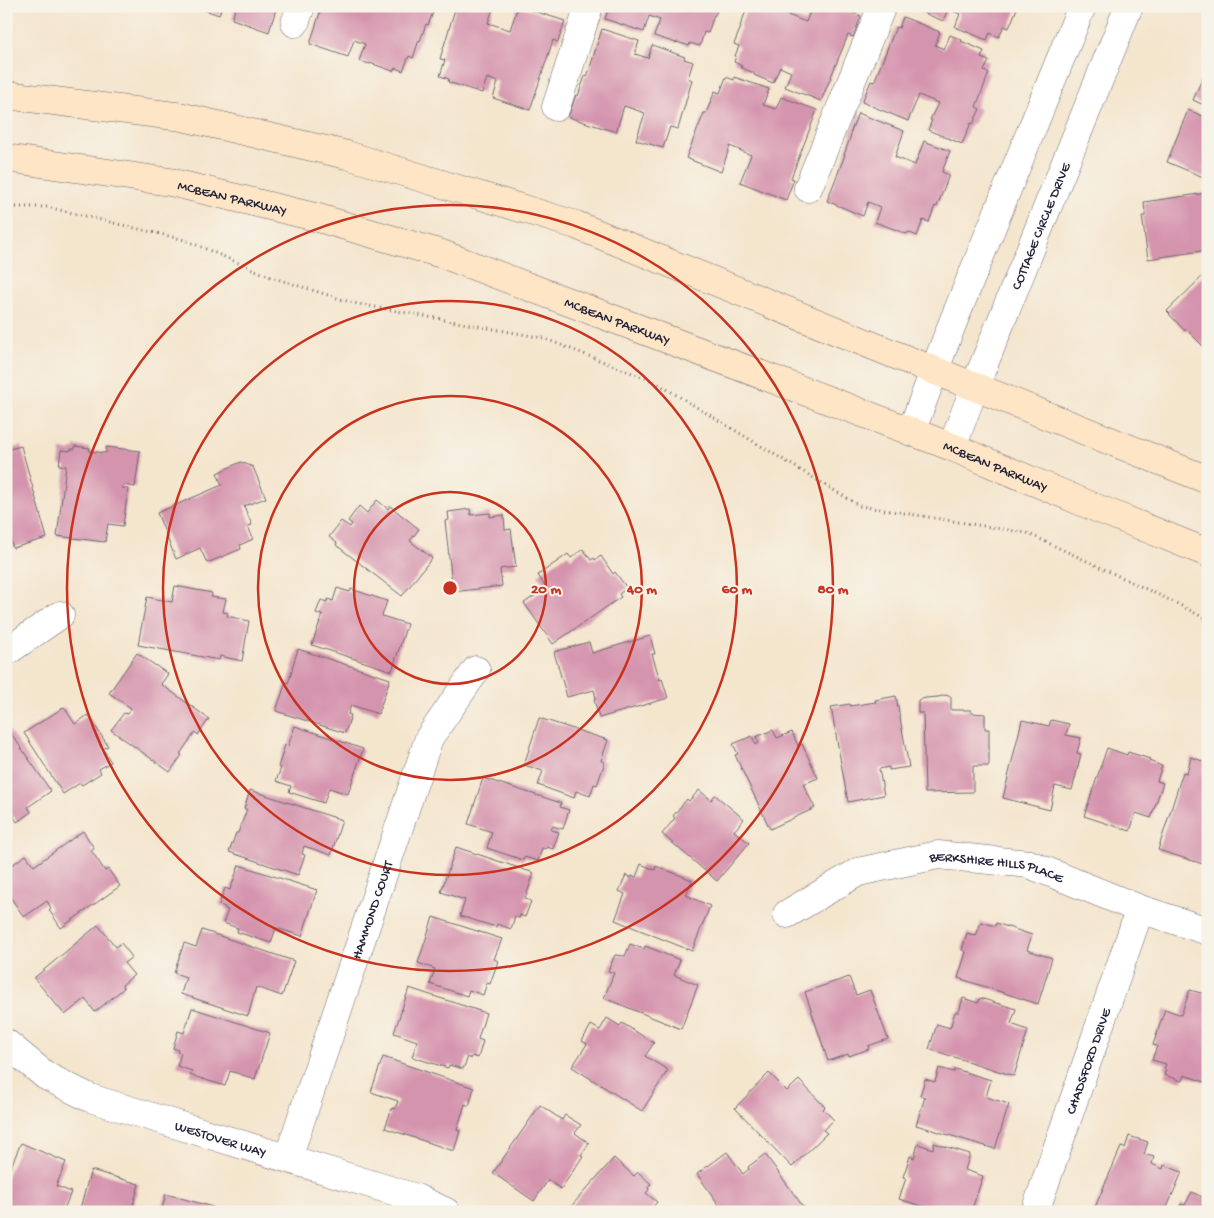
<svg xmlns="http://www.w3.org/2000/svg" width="1214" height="1218" viewBox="0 0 1214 1218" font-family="'Gochi Hand',sans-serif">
<rect width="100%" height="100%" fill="#f7f3e8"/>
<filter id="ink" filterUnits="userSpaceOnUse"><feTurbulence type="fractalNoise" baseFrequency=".02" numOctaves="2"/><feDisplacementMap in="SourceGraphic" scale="10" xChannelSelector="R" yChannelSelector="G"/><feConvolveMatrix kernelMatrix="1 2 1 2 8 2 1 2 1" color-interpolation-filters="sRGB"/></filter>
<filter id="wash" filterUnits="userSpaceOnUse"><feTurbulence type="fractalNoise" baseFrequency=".0096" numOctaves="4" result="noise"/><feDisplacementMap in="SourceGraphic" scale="20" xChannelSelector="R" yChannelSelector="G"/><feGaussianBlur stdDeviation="1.12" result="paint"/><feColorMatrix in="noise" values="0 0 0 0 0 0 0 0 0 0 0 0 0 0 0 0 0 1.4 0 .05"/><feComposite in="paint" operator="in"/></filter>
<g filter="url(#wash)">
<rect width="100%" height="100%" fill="#f4e5cd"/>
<g id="blocks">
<g fill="#d594ae">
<path d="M200,6H222L219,15L199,8Z"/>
<path d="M236,6H277L269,32L232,19Z"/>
<path d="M322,6H431L430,9L434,10L428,25L426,24L420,41L419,40L413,58L409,56L403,71L395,68L393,71L370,63V64L359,61L365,44L354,40L348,57L310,44Z"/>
<path d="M456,6H494L488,23L510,30L518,6L565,21L558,42L553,40L530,110L493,98L498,82L487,78L482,93L448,82L449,79L440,76L445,60L440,59Z"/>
<path d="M609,6H719L715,15H714L708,33L704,32L700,46L690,43L689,46L677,42L676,43L654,36L660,20L649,16L644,32L605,19Z"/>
<path d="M748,6H789L785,14L806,22L812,6H837L861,16L853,37L848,35L821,101L785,87L791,72L780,67L773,83L754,75V73L740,67L742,66L734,62L736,56H735L739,46L734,44L741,27L740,26Z"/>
<path d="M908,6H1018L1009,28L1004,26L999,37L990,33L987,40L955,27L960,14L948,9L943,21Z"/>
<path d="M903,17L940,32L935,45L944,49L950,35L962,40L961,41L984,51L981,58L989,61L984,71L989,73L976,107L980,109L973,124L971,123L962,144L928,130L932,120H930L938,103L919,95L908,121L862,102L871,81L874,82L896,27L899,28Z"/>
<path d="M602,29L639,41L635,54L648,58L652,45L685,57L684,59L693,62L688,78L692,80L678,129L670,127L663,148L636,140L645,113L624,106L616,132L568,117L576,95L578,96L585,76L587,77Z"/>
<path d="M1208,65V107L1193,100Z"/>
<path d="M726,77L734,80V77L769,89L763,105L776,109L781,97L817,110L791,178L794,179L786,200L740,182L751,155L730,146L721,172L686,158L704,113H706L715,91L720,93Z"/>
<path d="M1188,110L1208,118V179L1167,162Z"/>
<path d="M858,113L904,131L895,157L915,165L924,141L950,151L942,172L949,175L937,207L935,206L929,222L923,220L917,236L908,232L907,234L875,222L880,207L868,202L863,216L827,201L845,155H844L851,135L850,134Z"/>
<path d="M1206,193V194H1208V250L1148,259L1142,216H1145L1144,202Z"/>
<path d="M1208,271V351L1186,329L1185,331L1169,314H1170L1167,311Z"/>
<path d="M21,446L47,538L13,548L6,526V450Z"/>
<path d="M75,446L90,448L89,451L106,453V447L140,451L135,487L123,485L122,488L128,489L123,526L108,524L105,542L57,536L66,466L59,465L61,450L70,451L71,449H75Z"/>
<path d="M241,462L253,467L266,498L244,506L252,525L248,526L253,539L240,545L241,549L207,563L200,548L176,559L157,513L222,485L217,473Z"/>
<path d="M377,500L388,509L390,506L419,529L410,541L432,558L402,596L336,545L337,543L329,537L341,521L350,527L352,524L348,521L359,506L367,513Z"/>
<path d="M470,509L471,515L490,513V517L504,515L505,530L511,529L516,567L500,569L502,586L453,592L445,521L449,520L448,512Z"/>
<path d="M583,549L591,560L594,558L595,560L601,556L613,574L615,572L627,588L619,594L621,597L553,644L524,603L546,588L538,575L568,554L571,558Z"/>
<path d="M175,586L212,593L211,597L226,599L223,612L228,613L227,616L249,621L242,661L220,656L219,660L138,645L147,597L172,602Z"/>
<path d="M337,588L350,592L351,589L387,601L382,616L407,624L392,671L312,645L322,615L316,613L321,600L327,602L328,599L333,601Z"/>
<path d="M650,636L655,654H652L660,680L662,679L668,698L599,718L594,699L596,698L594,690L567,697L554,652L589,642L592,653Z"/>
<path d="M298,649L390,679L378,714L351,705L348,714L351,715L345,733L276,711L286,682L288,683L293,668H292Z"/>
<path d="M137,653L168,674L161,684L209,719L198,735L195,732L180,754L182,755L170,772L111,730L124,713L127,714L131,708L109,693Z"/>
<path d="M946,695L951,697V710H971V713L985,714V729H989V766H973V792L925,793L923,713H918V700L926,698L938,697Z"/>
<path d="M896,696L909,767L889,770V767L879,769L884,795L848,802L831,707L850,704V706L876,702L875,700Z"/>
<path d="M64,707L75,724L88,715L108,746L103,749L111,762L99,769L101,773L82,785L80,783L63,794L24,733Z"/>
<path d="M539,718L608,740L601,761L605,762L597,785L594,784L590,796L576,791L574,798L538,785L543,771L524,765Z"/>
<path d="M1022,720L1049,726L1051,720L1069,724L1066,735L1081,738L1077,753L1081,754L1072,790L1055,786L1050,810L1003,798Z"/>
<path d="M6,726L51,791L28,807L31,812L17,822L13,816L12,818L10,814L6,816Z"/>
<path d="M295,726L363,749L348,794L329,788L324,803L289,792L291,786L276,781L281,768L278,767L285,745L288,746Z"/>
<path d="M773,730L777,738L792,732L798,746L802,744L818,778L803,784L815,808L770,829L735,755L738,754L733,744L752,736L756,745L759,743L756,737Z"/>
<path d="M1107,748L1127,755L1128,752L1150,759L1149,761L1162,766L1157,781L1163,783L1151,818L1136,813L1130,831L1084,816Z"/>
<path d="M1191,757L1208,763V851L1203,864L1158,850L1183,772L1187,773Z"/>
<path d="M483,778L561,803L560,807L569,810L563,829L553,826L551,830L559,832L553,849L547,847L546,849L542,848L538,861L524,857L523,860L487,848L492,832L468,824Z"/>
<path d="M250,790L342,820L331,855L304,846L302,854L305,855L298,875L229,852L236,833H238L247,809H244Z"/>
<path d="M699,790L711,800L715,795L744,819L734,831L749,843L717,881L662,834L675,818L673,816L687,799L689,801Z"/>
<path d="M83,831L94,848L91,850L105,871L108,869L120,886L61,928L49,910L51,908L47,901L24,917L6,891V869L26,855L34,866Z"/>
<path d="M456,847L534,873L525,899L531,901L525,917L520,915L519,918L515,916L511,929L497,924L496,927L460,916L465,900L441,892Z"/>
<path d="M641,864L655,870L656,866L692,880L686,895L710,906L692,951L615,920L625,894L619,891L626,875L631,878L632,876L636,877Z"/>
<path d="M239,865L317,890L302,936L276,928L271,943L237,932L238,928L223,923L228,910L225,909V907L219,905L225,888L230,890Z"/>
<path d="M433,917L502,939L494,959L498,961L490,984L487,983L483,995L469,990L467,996L430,984L435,969L418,963Z"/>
<path d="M981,922L995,926L996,923L1032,935L1027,950L1052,958L1038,1004L958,978L966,952L962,950L967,933L976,936Z"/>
<path d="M98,925L116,947L121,943L132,957L124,963L134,975L122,985L124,988L95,1012L85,999L65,1015L34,978Z"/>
<path d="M202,930L294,961L282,996L256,987L248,1016L181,994L186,977L174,973L184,943L196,947Z"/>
<path d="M630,944L644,949L645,946L680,960L674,975L698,985L681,1029L604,998L614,973L608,971L615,955L625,956Z"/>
<path d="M849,977L856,995L870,990L888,1039L868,1046L869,1049L849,1056L848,1054L828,1061L805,992Z"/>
<path d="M409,988L486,1013L478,1039L483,1041L478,1058L472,1056L471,1059L468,1057L463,1069L449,1065L448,1068L412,1057L417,1041L394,1033Z"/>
<path d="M1190,990L1208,995V1083L1184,1075L1182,1081L1164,1075L1166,1070L1164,1069L1166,1064L1152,1060L1157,1046L1153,1045L1165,1009L1181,1015Z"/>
<path d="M963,998L978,1003L980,998L1016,1009L1011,1024L1028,1030L1014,1076L929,1049L937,1024L950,1028L955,1012H959Z"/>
<path d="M192,1008L270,1033L255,1079L230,1071L225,1086L190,1075L192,1071L177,1066L181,1053L177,1052L178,1050L173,1048L178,1031L184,1033Z"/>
<path d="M607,1018L620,1026L622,1023L654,1043L645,1056L668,1070L642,1111L572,1067L587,1044L582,1041L591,1025L600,1030Z"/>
<path d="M383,1057L474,1088L469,1106L465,1104L457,1130L460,1131L454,1151L385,1128L392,1108L395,1109L398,1101L371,1092Z"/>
<path d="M939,1068L954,1072L955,1069L991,1080L986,1097L1009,1104L995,1149L916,1125L925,1097L920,1096L925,1079L935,1082Z"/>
<path d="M769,1073L787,1091L799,1080L825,1107L823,1109L834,1120L823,1130L827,1133L792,1167L735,1108Z"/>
<path d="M540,1105L562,1120L565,1115L581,1125L575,1133L589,1143L581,1155L583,1156L561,1189L548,1180L534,1201L493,1173Z"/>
<path d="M1129,1136L1148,1142L1144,1154L1154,1157L1152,1164L1163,1169L1164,1165L1182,1172L1165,1212H1093L1121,1147L1125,1148Z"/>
<path d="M21,1143L66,1162L56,1186L71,1192L63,1212H6V1178Z"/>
<path d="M934,1143L970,1154L965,1170L983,1176L971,1212H941L899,1199L906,1178L903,1177L910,1156L914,1158L918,1144L933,1149Z"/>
<path d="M727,1152L743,1174L749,1169L748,1167L765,1154L807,1212H724L697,1174Z"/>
<path d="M614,1158L634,1176L638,1172L651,1184L648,1188L649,1190L646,1193L657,1202L649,1212H566Z"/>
<path d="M91,1170L139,1184L132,1209L138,1212H79Z"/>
<path d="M1192,1192L1204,1198L1205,1194L1208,1195V1212H1178L1181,1204L1185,1205Z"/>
<path d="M166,1194L213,1207L212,1212H161Z"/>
</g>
</g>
</g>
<g filter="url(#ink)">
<use href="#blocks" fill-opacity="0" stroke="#6c666e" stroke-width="1"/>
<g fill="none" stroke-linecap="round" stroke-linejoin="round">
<g stroke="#6c666e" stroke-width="29">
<g id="street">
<path d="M295,23L301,6"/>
<path d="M556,107L589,6"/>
<path d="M808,188L882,6"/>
<path d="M911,432L951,327L1082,6"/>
<path id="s1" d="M952,447L975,386L1129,6"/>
<path d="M6,652L60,615"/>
<path id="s2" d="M787,914L858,872L938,855L1029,864L1140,909L1208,931"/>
<path id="s3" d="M6,1043L46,1076L90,1098L416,1198L446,1212"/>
<path id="s4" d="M288,1158L429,738L476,670"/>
<path id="s5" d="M1035,1212L1140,909"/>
</g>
</g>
<g stroke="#6c666e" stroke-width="29">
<g id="secondary">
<path d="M6,95L183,117L347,155L576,225L898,356L1208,480"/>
<path id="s6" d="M6,158L170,182L315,217L442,254L952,447L1094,507L1208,553"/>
</g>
</g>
<path stroke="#6c666e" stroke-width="3" stroke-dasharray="1 4" stroke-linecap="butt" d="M6,207H47L185,240L271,277L353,303L543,338L655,382L860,506L1027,533L1176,603L1208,620"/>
<use href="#street" stroke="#fff" stroke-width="28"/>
<use href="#secondary" stroke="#fde5c5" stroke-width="28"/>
</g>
</g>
<g fill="none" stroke="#c8321e" stroke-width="2.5">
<circle cx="450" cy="588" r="96"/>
<circle cx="450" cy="588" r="192"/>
<circle cx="450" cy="588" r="287"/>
<circle cx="450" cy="588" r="383"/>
</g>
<g text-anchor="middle" stroke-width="4" stroke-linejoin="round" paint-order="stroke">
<g font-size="14" fill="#22223b" stroke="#f7f3e8">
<text dy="5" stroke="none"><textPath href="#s6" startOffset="230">MCBEAN PARKWAY</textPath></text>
<text dy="5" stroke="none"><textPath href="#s1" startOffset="238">COTTAGE CIRCLE DRIVE</textPath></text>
<text dy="5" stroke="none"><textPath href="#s6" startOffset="635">MCBEAN PARKWAY</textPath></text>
<text dy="5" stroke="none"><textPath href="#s6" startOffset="1040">MCBEAN PARKWAY</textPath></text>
<text dy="5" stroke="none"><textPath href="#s2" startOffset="224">BERKSHIRE HILLS PLACE</textPath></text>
<text dy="5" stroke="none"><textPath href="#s4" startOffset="262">HAMMOND COURT</textPath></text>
<text dy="5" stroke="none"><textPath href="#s5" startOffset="160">CHADSFORD DRIVE</textPath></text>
<text dy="5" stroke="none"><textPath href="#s3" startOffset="238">WESTOVER WAY</textPath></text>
</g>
</g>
<circle cx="450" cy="588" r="8" fill="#c8321e" stroke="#f7f3e8" stroke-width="2.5"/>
<g font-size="15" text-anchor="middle" font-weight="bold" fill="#c8321e" stroke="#f7f3e8" stroke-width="4" stroke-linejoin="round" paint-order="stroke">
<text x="546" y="593">20 m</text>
<text x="642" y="593">40 m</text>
<text x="737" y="593">60 m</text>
<text x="833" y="593">80 m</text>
</g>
<rect width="1214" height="1218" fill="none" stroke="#f7f3e8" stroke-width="25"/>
</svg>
